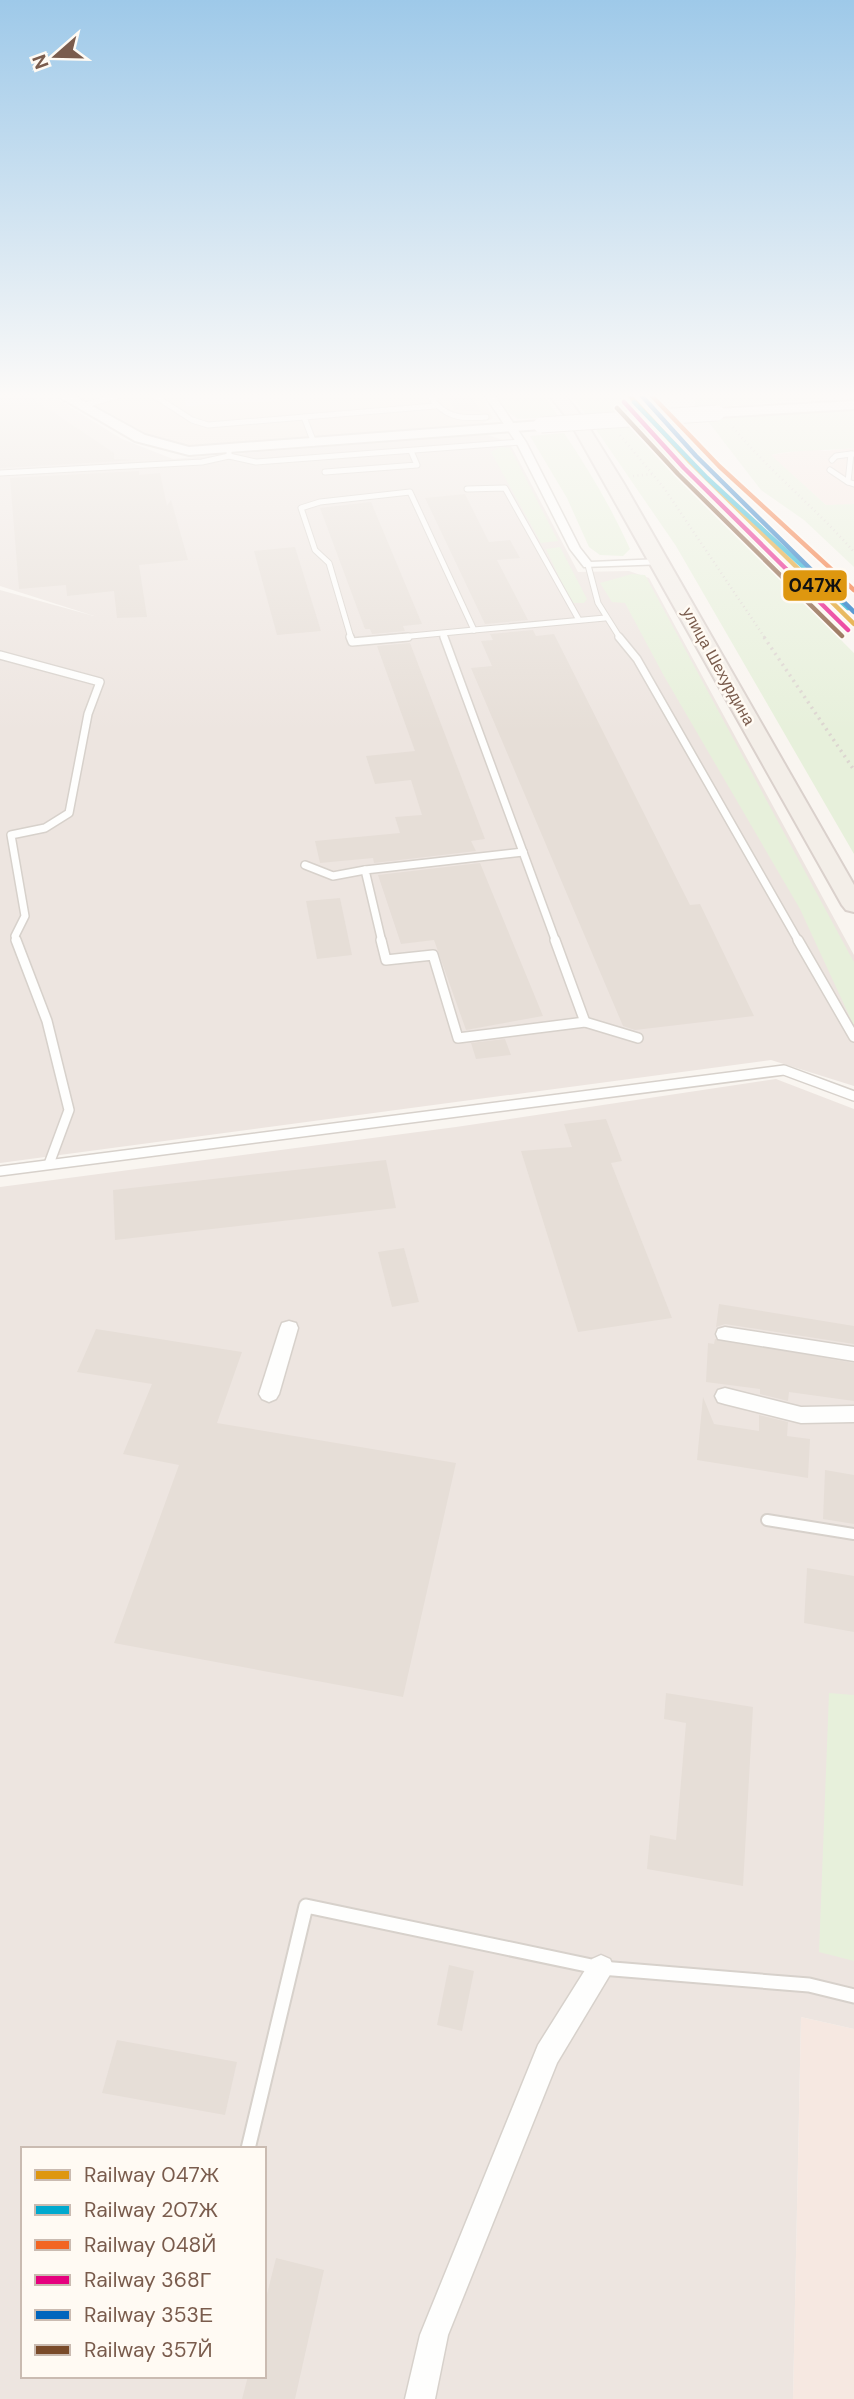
<svg xmlns="http://www.w3.org/2000/svg" width="854" height="2399" viewBox="0 0 854 2399" font-family="'DM Sans',sans-serif">
<rect width="100%" height="100%" fill="#f9f5f0"/>
<path fill="#f2e8de" d="M79,396H482L493,418L481,424L230,446H183L160,441Z"/>
<g fill="#f6e8e1">
<path d="M854,448V504L841,505H826L770,455L813,449L825,451Z"/>
<path d="M801,2017L854,2029V2399H793Z"/>
</g>
<g fill="#ede5e0" fill-rule="evenodd">
<path d="M0,396H52L122,439L173,459L485,434L509,442L578,572L629,571L649,578L854,955V1086L771,1060L0,1163V590L94,616L0,586Z"/>
<path d="M776,1079L854,1109V2029L801,2017L793,2399H0V1187L456,1127ZM23,2149H264V2376H23Z"/>
</g>
<path fill="#f6eef6" d="M185,396H360L186,406Z"/>
<g fill="#e7f0db">
<path d="M497,396H544L559,417L518,419L503,408Z"/>
<path d="M572,396H626L637,411L586,415Z"/>
<path d="M695,396H854L713,407L695,406Z"/>
<path d="M854,407V448C826,451 798,449 771,455L826,505L854,504V567L804,520L761,490L707,420Z"/>
<path d="M648,425C688,472 732,514 773,559C801,590 824,624 854,653V854L676,546L595,428Z"/>
<path d="M564,433C589,470 612,509 630,549L623,556L600,555L589,547L567,498L530,436Z"/>
<path d="M500,447L510,448L558,541L541,543L491,452Z"/>
<path d="M560,547L587,599L584,603H571L546,549Z"/>
<path d="M632,574L645,575L850,955L854,962V1026L800,909L664,676L625,603L612,602L600,583Z"/>
<path d="M829,1693L854,1695V1961L819,1952Z"/>
</g>
<g fill="#e6ded7">
<path d="M0,396H29L114,453V459L139,460L0,468Z"/>
<path d="M447,396H472L481,412L454,410Z"/>
<path d="M139,471V475L160,473L167,506L171,500L188,560L139,565L147,617L117,618L114,591L67,596L66,585L19,589L10,478Z"/>
<path d="M465,494L489,542L510,540L520,558L497,560L528,620L485,624L425,498Z"/>
<path d="M371,502L422,624L403,626L405,631L372,634L370,629H365L320,508Z"/>
<path d="M295,547L321,631L277,635L254,551Z"/>
<path d="M533,630L536,636L554,634L690,905L700,904L754,1016L635,1030L623,1026L471,668L492,666L481,641L493,640L490,634Z"/>
<path d="M410,643L485,839L471,841L476,851L374,863L373,858L320,863L315,841L400,833L395,817L422,815L411,780L375,784L366,756L415,751L377,646Z"/>
<path d="M480,863L543,1016L466,1030L434,940L401,944L378,875Z"/>
<path d="M340,898L352,955L317,959L306,901Z"/>
<path d="M505,1039L511,1055L476,1059L471,1043Z"/>
<path d="M606,1119L622,1161L611,1163L672,1318L578,1332L521,1151L572,1147L564,1124Z"/>
<path d="M386,1160L396,1208L115,1240L113,1190Z"/>
<path d="M404,1248L419,1302L392,1307L378,1252Z"/>
<path d="M719,1304L854,1326V1344L725,1324L716,1327Z"/>
<path d="M96,1329L242,1352L217,1423L456,1463L403,1697L114,1643L179,1465L123,1454L152,1384L77,1372Z"/>
<path d="M715,1339L854,1363V1401L789,1392L788,1401L760,1394V1389L706,1382L708,1343L714,1344Z"/>
<path d="M703,1397L714,1424L759,1431V1415L788,1422L787,1436L810,1439L808,1478L697,1460Z"/>
<path d="M825,1470L854,1475V1524L823,1519Z"/>
<path d="M807,1568L854,1576V1632L804,1623Z"/>
<path d="M666,1693L753,1707L743,1886L647,1869L650,1835L676,1840L686,1723L664,1719Z"/>
<path d="M449,1965L474,1971L462,2031L437,2025Z"/>
<path d="M117,2040L237,2062L225,2115L102,2093Z"/>
<path d="M276,2258L324,2270L295,2399H242L248,2376H264V2306Z"/>
</g>
<g fill="none" stroke-linecap="round" stroke-linejoin="round">
<g stroke="#d7d1cb" stroke-width="7">
<g id="lane-far4">
<path d="M155,396L192,420L208,425L435,406"/>
<path d="M430,396C444,418 462,419 486,417"/>
<path d="M82,406L117,396"/>
<path d="M304,417L314,443"/>
<path d="M854,454H851L848,482L854,484"/>
<path d="M229,456L256,462L521,442"/>
<path d="M832,460L836,456L851,454"/>
<path d="M830,470L848,482"/>
<path d="M325,472L417,465L411,451"/>
<path d="M0,473L202,462L229,456V451"/>
<path d="M467,489L505,488L579,620"/>
<path d="M588,565L598,603L620,638"/>
<path d="M474,630L605,618"/>
<path d="M443,635L444,638"/>
<path d="M351,638L329,563L315,550L301,508L320,502L410,492L474,630"/>
<path d="M390,638L474,630"/>
</g>
</g>
<g stroke="#d7d1cb" stroke-width="10">
<g id="lane-far3">
<path d="M350,637L352,642L408,637"/>
<path d="M444,637L523,852"/>
<path d="M619,637L637,659L799,942"/>
<path d="M0,655L100,682L88,714L69,813L45,828L11,835L25,916L15,936L17,942"/>
<path d="M523,852L556,942"/>
<path d="M305,865L333,876L365,870"/>
<path d="M382,942L365,870L523,852"/>
</g>
</g>
<g stroke="#d7d1cb" stroke-width="12">
<g id="lane-far2">
<path d="M16,940L47,1021L69,1110L49,1164"/>
<path d="M381,940L386,960L433,955L458,1038L585,1022L555,940"/>
<path d="M798,940L854,1037"/>
<path d="M585,1022L638,1038"/>
<path d="M0,1171L784,1070L854,1096"/>
</g>
</g>
<g stroke="#d7d1cb" stroke-width="14">
<path id="lane-far1" d="M767,1520L854,1534"/>
</g>
<g stroke="#d7d1cb" stroke-width="17">
<path id="lane" d="M248,2149L306,1906L601,1968L809,1985L854,1996"/>
</g>
<g stroke="#d7d1cb" stroke-width="3">
<g id="street">
<path d="M485,396H495L526,442L580,548L591,562L661,559L667,562L665,564L584,567L570,549L516,442Z"/>
<path d="M289,1321L296,1323L298,1328L279,1394L276,1399L269,1402L262,1399L259,1394L280,1328L282,1323Z"/>
<path d="M725,1327L854,1347V1361L718,1339L716,1334L718,1329Z"/>
<path d="M725,1388L801,1407L854,1406V1422L801,1423L725,1404L718,1402L715,1396L718,1390Z"/>
<path d="M601,1955L610,1959L614,1968L557,2063L448,2335L435,2399H405L420,2335L538,2045L592,1959Z"/>
</g>
</g>
<g stroke="#d9d2cb" stroke-width="4">
<g id="secondary">
<path d="M58,396H74L145,435L189,447L541,421L548,425L541,429L189,455L135,441Z"/>
<path d="M854,401V409L717,417L710,413L717,409Z"/>
</g>
</g>
<g stroke="#dad1cc" stroke-width="4">
<g id="primary">
<path d="M550,396H566L581,416L578,419H568Z"/>
<path d="M582,424L588,426L624,484L854,885V912L846,910L842,905L574,429Z"/>
</g>
</g>
<g stroke="#dcd5d0" stroke-width="2.5" stroke-dasharray="1 3.5" stroke-linecap="butt">
<path d="M733,427C770,472 816,508 854,552"/>
<path d="M620,435L664,488L765,638"/>
<path d="M633,476L652,474"/>
</g>
<path stroke="#dcd5d0" stroke-width="3.5" stroke-dasharray="2 4.5" stroke-linecap="butt" d="M764,637L854,770"/>
<use href="#lane-far4" stroke="#fefefd" stroke-width="5"/>
<use href="#lane-far3" stroke="#fefefd" stroke-width="7"/>
<use href="#lane-far2" stroke="#fefefd" stroke-width="9"/>
<use href="#lane-far1" stroke="#fefefd" stroke-width="10"/>
<use href="#lane" stroke="#fefefd" stroke-width="13"/>
<use href="#street" fill="#fefefd" fill-rule="evenodd"/>
<use href="#secondary" fill="#fefefd" fill-rule="evenodd"/>
<use href="#primary" fill="#f3eee8" fill-rule="evenodd"/>
<g stroke="#d9d2cb" stroke-width="17" stroke-linecap="butt">
<path id="secondary-bridge" d="M541,425L717,413"/>
</g>
<use href="#secondary-bridge" stroke="#fefefd" stroke-width="15"/>
<g stroke="#fffaf3" stroke-width="8">
<path id="rail-1" d="M630,396L690,462L854,624"/>
</g>
<g stroke="#fffaf3" stroke-width="8">
<path id="rail-2" d="M634,402L707,478L848,608"/>
</g>
<g stroke="#fffaf3" stroke-width="8">
<path id="rail-3" d="M652,396L719,466L854,590"/>
</g>
<g stroke="#fffaf3" stroke-width="8">
<path id="rail-4" d="M624,402L684,468L848,630"/>
</g>
<g stroke="#fffaf3" stroke-width="8">
<path id="rail-5" d="M642,396L696,456L854,612"/>
</g>
<g stroke="#fffaf3" stroke-width="8">
<path id="rail-6" d="M617,408L678,474L842,636"/>
</g>
<use href="#rail-1" stroke="#de970f" stroke-width="4.5"/>
<use href="#rail-2" stroke="#00a9ce" stroke-width="4.5"/>
<use href="#rail-3" stroke="#f26522" stroke-width="4.5"/>
<use href="#rail-4" stroke="#e5007d" stroke-width="4.5"/>
<use href="#rail-5" stroke="#0065bd" stroke-width="4.5"/>
<use href="#rail-6" stroke="#7a4b2a" stroke-width="4.5"/>
</g>
<linearGradient id="sky" x2="0" y2="1"><stop stop-color="#9ec9e9"/><stop offset="0.54" stop-color="#fcfaf8"/><stop offset="1" stop-color="#fcfaf8" stop-opacity="0"/></linearGradient>
<rect width="854" height="732" fill="url(#sky)"/>
<g text-anchor="middle" stroke-width="5" stroke-linejoin="round" paint-order="stroke">
<g font-size="16" fill="#7a5c4d" stroke="#fffaf3">
<text transform="translate(719 666) rotate(61)" y="6">улица Шехурдина</text>
</g>
</g>
<rect stroke="#fffaf3" stroke-width="2.5" x="782" y="569" width="66" height="33" rx="7" fill="#de970f"/>
<g font-size="19" text-anchor="middle" font-weight="bold" fill="#111">
<text x="815" y="592">047Ж</text>
</g>
<rect x="21" y="2147" width="245" height="231" fill="#fffaf3" stroke="#cabbb1" stroke-width="2"/>
<rect x="35" y="2170" width="35" height="10" fill="#de970f" stroke="#cabbb1" stroke-width="2"/>
<text x="84" y="2182" font-size="21" fill="#7a5c4d">Railway 047Ж</text>
<rect x="35" y="2205" width="35" height="10" fill="#00a9ce" stroke="#cabbb1" stroke-width="2"/>
<text x="84" y="2217" font-size="21" fill="#7a5c4d">Railway 207Ж</text>
<rect x="35" y="2240" width="35" height="10" fill="#f26522" stroke="#cabbb1" stroke-width="2"/>
<text x="84" y="2252" font-size="21" fill="#7a5c4d">Railway 048Й</text>
<rect x="35" y="2275" width="35" height="10" fill="#e5007d" stroke="#cabbb1" stroke-width="2"/>
<text x="84" y="2287" font-size="21" fill="#7a5c4d">Railway 368Г</text>
<rect x="35" y="2310" width="35" height="10" fill="#0065bd" stroke="#cabbb1" stroke-width="2"/>
<text x="84" y="2322" font-size="21" fill="#7a5c4d">Railway 353Е</text>
<rect x="35" y="2345" width="35" height="10" fill="#7a4b2a" stroke="#cabbb1" stroke-width="2"/>
<text x="84" y="2357" font-size="21" fill="#7a5c4d">Railway 357Й</text>
<g transform="translate(56 56) rotate(250)" stroke="#fffaf3" stroke-width="5" paint-order="stroke">
<path d="M0-5L12 26L0 18L-12 26Z" fill="#7a5c4d"/>
<text y="-10" font-size="19" font-weight="bold" text-anchor="middle" fill="#7a5c4d">N</text>
</g>
</svg>
